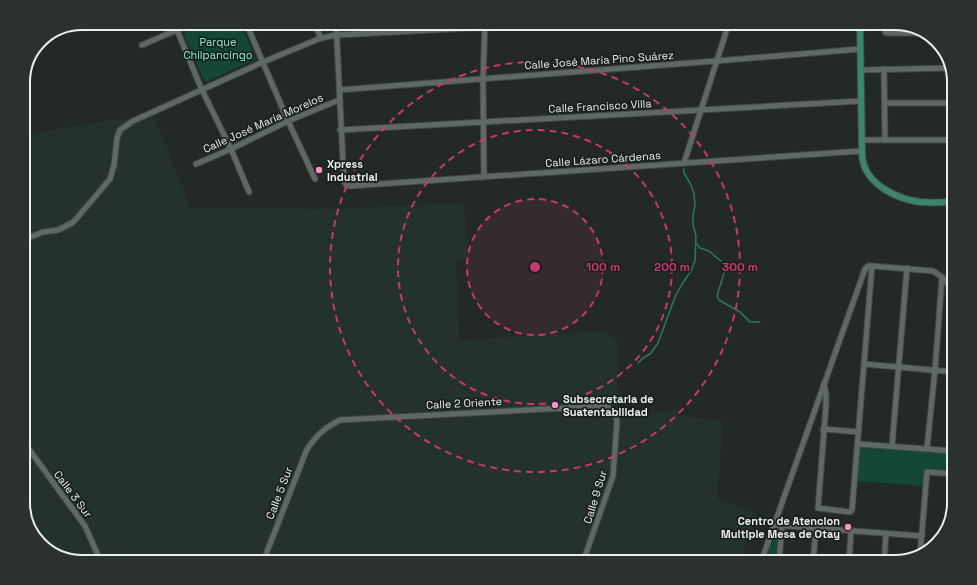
<svg xmlns="http://www.w3.org/2000/svg" width="977" height="585" viewBox="0 0 977 585" font-family="'Space Grotesk',sans-serif">
<rect width="100%" height="100%" fill="#222926"/>
<path fill="#24322c" d="M154,116L191,208L326,209L464,203L469,260L456,262L460,340L604,331L617,341L618,406L626,418L677,409L678,416L723,421L717,499L757,513L739,562H83L53,554L31,532L23,506V135L113,120Z"/>
<g fill="#144737">
<path d="M205,23H240L256,59L205,82L183,34Z"/>
<path d="M858,444L954,451V473L927,471L926,486L855,481Z"/>
<path d="M780,526L777,562H762Z"/>
</g>
<g fill="none" stroke-linecap="round" stroke-linejoin="round">
<g stroke="#2b7960" stroke-width="1.5">
<path d="M697,244L700,248L709,251L722,262L725,267L724,273L717,296L719,300L740,312L750,322H760"/>
<path d="M638,363L643,358L650,354L658,343L675,297L682,284L691,271L695,261L696,236L693,225V215L695,206L694,193L690,183L684,173V169"/>
</g>
<g stroke="#414744" stroke-width="7">
<g id="minor">
<path d="M174,23L202,90L231,149L249,192"/>
<path d="M246,23L288,121L315,179"/>
<path d="M314,23L321,38"/>
<path d="M336,23L344,181L346,185L350,186L862,151"/>
<path d="M885,23V32L887,33H926"/>
<path d="M142,45L193,23"/>
<path d="M884,69L885,140"/>
<path d="M861,70L951,68"/>
<path d="M339,90L716,61L860,49"/>
<path d="M885,103H954"/>
<path d="M340,130L861,101"/>
<path d="M861,140H954"/>
<path d="M684,163L729,23"/>
<path d="M196,164L231,149L288,121L339,100"/>
<path d="M484,177L483,79L485,23"/>
<path d="M23,240L43,232L58,230L72,223L77,218L110,179L114,165L117,138L120,130L133,121L263,62L321,38L336,35L565,23"/>
<path d="M864,364L954,372"/>
<path d="M824,384L826,395V405L818,508L850,512L852,510L872,266"/>
<path d="M823,429L859,432"/>
<path d="M23,441L85,526L101,562"/>
<path d="M858,444L954,451"/>
<path d="M892,446L907,268"/>
<path d="M927,448L935,370L942,277"/>
<path d="M774,525L922,536"/>
<path d="M920,555L927,472L954,474"/>
<path d="M263,562L307,449C317,435 324,428 340,420L603,406L609,408L614,412L617,421L613,476L583,562"/>
<path d="M761,562L865,269L868,266H872L933,271L942,277L954,291"/>
<path d="M779,562L782,526"/>
<path d="M813,562L816,529"/>
<path d="M849,562L851,531"/>
<path d="M884,562L886,534"/>
</g>
</g>
<g stroke="#414744" stroke-width="8">
<path id="major" d="M860,23L862,151C862,154 862,158 863,161C868,185 897,199 920,202C931,203 943,202 954,202"/>
</g>
<use href="#minor" stroke="#606865" stroke-width="5"/>
<use href="#major" stroke="#3b846f" stroke-width="6"/>
</g>
<circle cx="535" cy="267" r="68" fill="#c83871" fill-opacity=".12"/>
<g fill="none" stroke="#c83871" stroke-width="2" stroke-dasharray="7 5">
<circle cx="535" cy="267" r="68"/>
<circle cx="535" cy="267" r="137"/>
<circle cx="535" cy="267" r="205"/>
</g>
<g fill="#fa8fc7" stroke="#19201d" stroke-width="1.5">
<circle cx="319" cy="170" r="4"/>
<circle cx="555" cy="405" r="4"/>
<circle cx="848" cy="527" r="4"/>
</g>
<g text-anchor="middle" stroke-width="3.5" stroke-linejoin="round" paint-order="stroke">
<g font-size="11" fill="#80edc7" stroke="#19201d">
<text x="218" y="46">Parque<tspan x="218" dy="13">Chilpancingo</tspan></text>
</g>
<g font-size="11" fill="#eaefed" stroke="#19201d">
<text transform="translate(599 60) rotate(-4)" y="4">Calle José María Pino Suárez</text>
<text transform="translate(600 106) rotate(-3)" y="4">Calle Francisco Villa</text>
<text transform="translate(263 123) rotate(-24)" y="4">Calle José María Morelos</text>
<text transform="translate(603 159) rotate(-4)" y="4">Calle Lázaro Cárdenas</text>
<text transform="translate(464 403) rotate(-3)" y="4">Calle 2 Oriente</text>
<text transform="translate(279 493) rotate(-69)" y="4">Calle 5 Sur</text>
<text transform="translate(73 494) rotate(53)" y="4">Calle 3 Sur</text>
<text transform="translate(595 497) rotate(-73)" y="4">Calle 9 Sur</text>
</g>
<g font-size="11" font-weight="bold" fill="#eaefed" stroke="#19201d" text-anchor="start">
<text x="327" y="168">Xpress<tspan x="327" dy="13">Industrial</tspan></text>
<text x="563" y="403">Subsecretaria de<tspan x="563" dy="13">Suatentabilidad</tspan></text>
<text x="840" y="525" text-anchor="end">Centro de Atencion<tspan x="840" dy="13">Multiple Mesa de Otay</tspan></text>
</g>
</g>
<path d="M0 0H977V585H0ZM82 30H895A52 52 0 0 1 947 82V503A52 52 0 0 1 895 555H82A52 52 0 0 1 30 503V82A52 52 0 0 1 82 30Z" fill="#2a312e" fill-rule="evenodd"/>
<path fill="none" stroke="#eaefed" stroke-width="2" d="M82 30H895A52 52 0 0 1 947 82V503A52 52 0 0 1 895 555H82A52 52 0 0 1 30 503V82A52 52 0 0 1 82 30Z"/>
<circle cx="535" cy="267" r="6" fill="#c83871" stroke="#19201d" stroke-width="2"/>
<g font-size="12" text-anchor="middle" font-weight="bold" fill="#c83871" stroke="#19201d" stroke-width="3.5" stroke-linejoin="round" paint-order="stroke">
<text x="603" y="271">100 m</text>
<text x="672" y="271">200 m</text>
<text x="740" y="271">300 m</text>
</g>
</svg>
